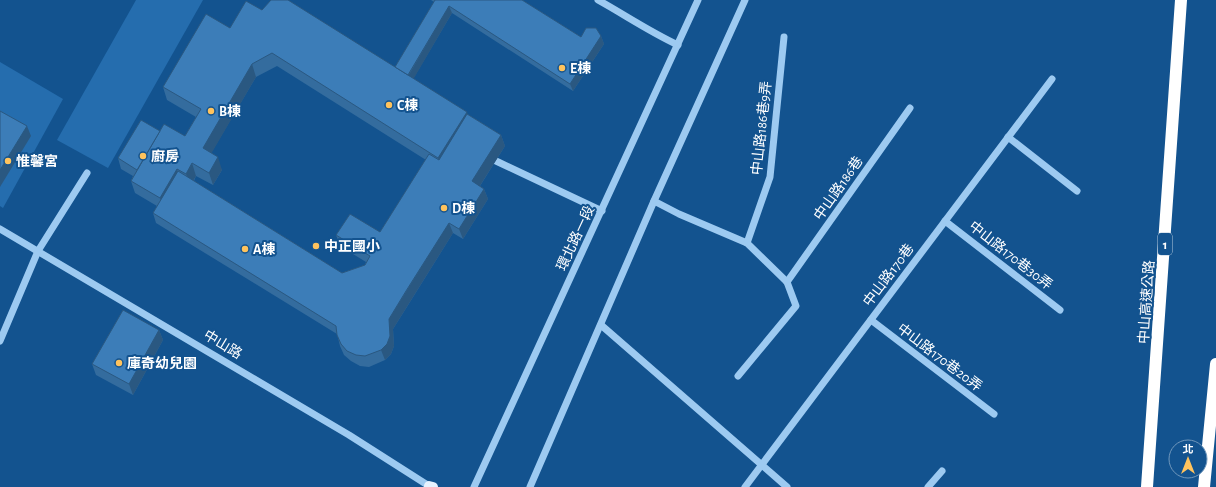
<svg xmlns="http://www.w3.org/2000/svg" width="1216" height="487" viewBox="0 0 1216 487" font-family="'Alegreya Sans','Noto Sans TC',sans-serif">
<rect width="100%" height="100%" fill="#13538f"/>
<g fill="#256dae">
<path d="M136,0H203L108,168L57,140Z"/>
<path d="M0,62L63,99L3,208L0,206Z"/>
</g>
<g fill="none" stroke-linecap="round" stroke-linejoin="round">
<g stroke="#9dcaf1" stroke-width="7">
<path d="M598,0C625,15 650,32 678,45"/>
<path d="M1008,137L1077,191"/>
<path d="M496,161L602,211"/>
<path d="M654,201L679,214L747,243L787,282L796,306L738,376"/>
<path d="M945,221L1060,310"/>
<path d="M0,229L349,435L429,486"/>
<path d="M747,243L770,177L784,37"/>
<path d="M787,282L910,108"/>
<path d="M871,320L994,414"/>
<path d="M601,325L787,487"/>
<path d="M0,341L38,251L87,173"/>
<path d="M474,487L698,0"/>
<path d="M530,487L654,201L745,0"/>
<path d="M745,487L1052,79"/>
<path d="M928,487L942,471"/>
</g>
<path stroke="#e7f2ff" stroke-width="10" d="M429,486L433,487"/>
<g stroke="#fff" stroke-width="12">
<path d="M1147,487L1181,0"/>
<path d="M1204,487L1216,364"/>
</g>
</g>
<g fill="#346c9e" fill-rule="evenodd">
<path d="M431,0H522L581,37L601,36L604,44L573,91L452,13L413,79L467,114L501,135L505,146L480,186L484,189L488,199L463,239L453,233L410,302L393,329L394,346L391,354L385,360L369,367L360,366L351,361L344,355L340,346L337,334L156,223L153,213L157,206L135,193L131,181L133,176L121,169L118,158L160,131L185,136L196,117L167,100L163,87L230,28L262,10L395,67L434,2ZM277,66L426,160L380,232L336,235L340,246L366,262L365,265L342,273L194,181L196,176L213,185L222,170L211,153L256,77Z"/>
<path d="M159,330L163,340L133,395L96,375L92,364Z"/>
</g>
<g fill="#2a5881">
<path d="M449,6L452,13L410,85L407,78Z"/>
<path d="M601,36L604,44L573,91L570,84Z"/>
<path d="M252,64L256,77L207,161L203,148Z"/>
<path d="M467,112L471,125L443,171L438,158Z"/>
<path d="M27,126L31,136L0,187V170Z"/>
<path d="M501,135L505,146L476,192L472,181Z"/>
<path d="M218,157L222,170L213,185L209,173Z"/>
<path d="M192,163L196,176L190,186L186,174Z"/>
<path d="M177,169L181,181L164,210L160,198Z"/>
<path d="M484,189L488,199L463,239L459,229Z"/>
<path d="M449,223L453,233L393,329L394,346L391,354L385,360L381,350L389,319Z"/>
<path d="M159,330L163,340L133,395L129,384Z"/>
</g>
<g fill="#3c7db8" stroke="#2a5881">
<path d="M271,0H288L467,112L438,158L272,53L252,64L203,148L218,157L209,173L192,163L186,174L177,169L160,198L131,181L164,124L185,136L201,109L163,87L206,14L230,28L246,1L262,10Z"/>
<path d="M435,0H522L581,37L586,28H596L601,36L570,84L449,6L408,75L395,67Z"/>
<path d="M0,111L27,126L0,170Z"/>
<path d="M467,114L501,135L472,181L484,189L459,229L449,223L406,291L389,319L390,336L387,344L381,350L365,356L356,355L347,351L341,344L337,335L336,326L153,213L178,171L342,273L365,265L370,256L336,235L350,214L380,232L429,154L439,160Z"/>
<path d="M141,120L160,131L137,170L118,158Z"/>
<path d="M123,310L159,330L129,384L92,364Z"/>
</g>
<g fill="#ffc35d" stroke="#13538f" stroke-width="1.5">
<circle cx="562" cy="68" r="4"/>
<circle cx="389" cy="105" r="4"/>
<circle cx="211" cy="111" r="4"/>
<circle cx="143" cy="156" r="4"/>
<circle cx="8" cy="161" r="4"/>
<circle cx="444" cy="208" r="4"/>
<circle cx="316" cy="246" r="4"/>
<circle cx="245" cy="249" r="4"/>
<circle cx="119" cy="363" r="4"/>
</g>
<g text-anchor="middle" stroke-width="4" stroke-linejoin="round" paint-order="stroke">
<rect fill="#13538f" stroke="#b8cbdd" stroke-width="1" x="1158" y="233" width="14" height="22" rx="3"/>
<g font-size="13" font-weight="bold" fill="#fff">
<text x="1165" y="249">1</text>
</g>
<g font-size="14" font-weight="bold" fill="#fff" stroke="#13538f" text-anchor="start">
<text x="570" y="73">E棟</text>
<text x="397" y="110">C棟</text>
<text x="219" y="116">B棟</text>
<text x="151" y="161">廚房</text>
<text x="16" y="166">惟馨宮</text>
<text x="452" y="213">D棟</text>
<text x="324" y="251">中正國小</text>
<text x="253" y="254">A棟</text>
<text x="127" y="368">庫奇幼兒園</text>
</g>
<g font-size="14" fill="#fff" stroke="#13538f">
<text transform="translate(761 128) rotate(-84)" y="5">中山路186巷9弄</text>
<text transform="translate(838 188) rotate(-55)" y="5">中山路186巷</text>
<text transform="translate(575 238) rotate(-65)" y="5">環北路一段</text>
<text transform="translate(1011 255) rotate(38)" y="5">中山路170巷30弄</text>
<text transform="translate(888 275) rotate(-53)" y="5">中山路170巷</text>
<text transform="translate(1146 302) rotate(-86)" y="5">中山高速公路</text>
<text transform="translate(223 344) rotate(31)" y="5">中山路</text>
<text transform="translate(940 357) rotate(37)" y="5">中山路170巷20弄</text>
</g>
</g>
<g transform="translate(1188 459)"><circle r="19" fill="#13538f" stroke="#7198bc"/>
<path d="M0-3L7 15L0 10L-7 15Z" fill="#ffc35d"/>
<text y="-6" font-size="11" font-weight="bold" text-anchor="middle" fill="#ffffff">北</text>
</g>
</svg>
